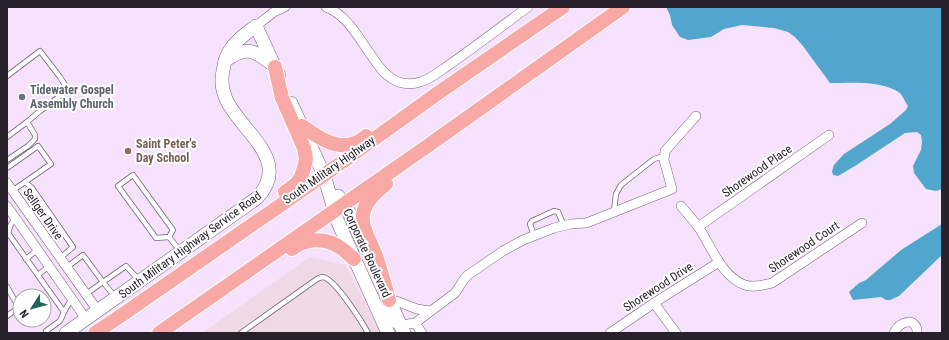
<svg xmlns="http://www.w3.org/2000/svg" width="949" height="340" viewBox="0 0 949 340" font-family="'Roboto Condensed',sans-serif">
<rect width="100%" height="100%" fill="#f6e2fd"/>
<path fill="#f0d9e6" d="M310,257L345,265L381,333H202Z"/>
<g fill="#52a5cd">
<path d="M666,7H942V189L936,191L926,189L914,173L913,166L921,150L922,142L921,135L917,132L905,133L855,166L838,176L833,175L832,171L834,165L844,154L890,124L906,110L908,106C905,102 903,96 900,93C882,80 851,83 830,83L803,46L795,37L788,32L774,28L742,25L724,29L711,37L688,40L680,37L672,25L670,15Z"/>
<path d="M942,224V255L899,296L890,300H886L881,297L853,300L849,292L859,283L866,280L901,250Z"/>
</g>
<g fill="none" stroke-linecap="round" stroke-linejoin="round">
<g stroke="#726178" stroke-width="6">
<g id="lane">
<path d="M7,76L40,51L60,77L68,90L40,111L27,122"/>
<path d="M7,137L27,122L35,135V139L28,146L7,160"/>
<path d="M7,168L38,146L51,164L25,182"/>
<path d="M133,175L173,230L169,237L156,238L118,186Z"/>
<path d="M12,191L25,182L32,188L73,247L60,258"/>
<path d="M614,211L616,194L621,185L654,159L664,156"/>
<path d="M7,233H8L64,312L60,321L46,331L47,333"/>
<path d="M8,233L11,224L15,219"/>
<path d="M534,236L530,224L532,221L554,211L558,212L564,226"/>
<path d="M169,237L180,251"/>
<path d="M26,259L37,250"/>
<path d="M67,267L83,255L103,282L126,266L139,280"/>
<path d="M38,275L49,266"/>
<path d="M7,287L18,306V308L7,316"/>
<path d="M86,294L103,282L115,297"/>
<path d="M64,312L72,298"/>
<path d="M241,333L317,279C319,278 321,277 323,277C335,279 362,322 368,333"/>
</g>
</g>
<g stroke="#726178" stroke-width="10">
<g id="street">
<path d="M326,7C347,15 358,37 371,55C379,67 387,79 402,83C408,84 414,84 420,82C431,79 440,71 449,65C476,46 502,26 528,7"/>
<path d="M256,26L274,12L285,7"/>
<path d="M7,183L98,311"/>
<path d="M7,206L86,319"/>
<path d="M681,206C687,213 693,220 699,228C711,246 722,277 745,285C754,288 763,285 772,283L862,223"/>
<path d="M698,227L829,135"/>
<path d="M389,300L396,301L417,309L430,311"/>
<path d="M654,303L676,333"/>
<path d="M383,310C388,320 391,322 401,326L408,324L415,323L455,293C460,287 462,280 468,275L503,251L523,240L554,228L571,224L586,223L594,220L672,189L664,160L665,151L696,116"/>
<path d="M415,323L422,333"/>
<path d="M610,333L654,303L719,262"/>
<path d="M894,333C900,319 918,318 917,333"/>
</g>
</g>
<g stroke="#726178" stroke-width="14">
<g id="secondary">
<path d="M225,61C246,45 254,50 273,65"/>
<path d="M291,103L324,175L337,220L388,333"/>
<path d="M338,196L349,212L366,249"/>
<path d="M385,291L404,333"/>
<path d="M66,333L257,198C293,160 240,131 226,99C222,90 221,80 223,71C224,62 227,53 233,46C239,38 248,32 256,26L279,76"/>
</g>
</g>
<g stroke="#fff" stroke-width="16">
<g id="primary">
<path d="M275,67L282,98L304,148L306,159L304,168L301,177L297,183L285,192"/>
<path d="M302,126C316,136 337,151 355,143C359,142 362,139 366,136"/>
<path d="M386,184C371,196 357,209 365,230C368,239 373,247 376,256C381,270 385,285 389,300"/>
<path d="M292,249C296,246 301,243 306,242C316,238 331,241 339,247C345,250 349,255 354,259"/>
<path d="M95,333L119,317L324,175L438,93L563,7"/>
<path d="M159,333L426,147L623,7"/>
</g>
</g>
<use href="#lane" stroke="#fff" stroke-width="4.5"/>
<use href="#street" stroke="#fff" stroke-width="9"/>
<use href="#secondary" stroke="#fff" stroke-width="13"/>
<use href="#primary" stroke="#f8a9a6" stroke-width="14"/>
</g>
<circle fill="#6b7280" stroke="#fff" stroke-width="1.5" cx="22" cy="97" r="4"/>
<circle fill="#8d6e63" stroke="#fff" stroke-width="1.5" cx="128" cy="151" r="4"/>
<g text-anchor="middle" stroke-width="4" stroke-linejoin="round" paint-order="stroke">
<g font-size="12" font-weight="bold" fill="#5b616d" stroke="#fff" text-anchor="start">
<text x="30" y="94">Tidewater Gospel<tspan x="30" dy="14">Assembly Church</tspan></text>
</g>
<g font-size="12" font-weight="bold" fill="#785e54" stroke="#fff" text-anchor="start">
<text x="136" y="148">Saint Peter's<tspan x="136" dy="14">Day School</tspan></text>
</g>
<g font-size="12" fill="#28212b" stroke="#fff">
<text transform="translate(329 170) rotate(-35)" y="4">South Military Highway</text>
<text transform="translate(757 171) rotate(-35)" y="4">Shorewood Place</text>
<text transform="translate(43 214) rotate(55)" y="4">Sellger Drive</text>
<text transform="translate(190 245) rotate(-36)" y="4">South Military Highway Service Road</text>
<text transform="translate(804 247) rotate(-34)" y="4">Shorewood Court</text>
<text transform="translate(367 253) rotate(65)" y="4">Corporate Boulevard</text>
<text transform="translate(658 287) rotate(-33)" y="4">Shorewood Drive</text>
</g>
</g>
<rect width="949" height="340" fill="none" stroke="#28212b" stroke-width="16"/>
<g transform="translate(32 308) rotate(234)"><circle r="19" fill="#ffffff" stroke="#a9a6aa"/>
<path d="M0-3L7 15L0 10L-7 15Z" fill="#20665a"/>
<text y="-6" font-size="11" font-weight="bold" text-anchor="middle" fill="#28212b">N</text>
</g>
</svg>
